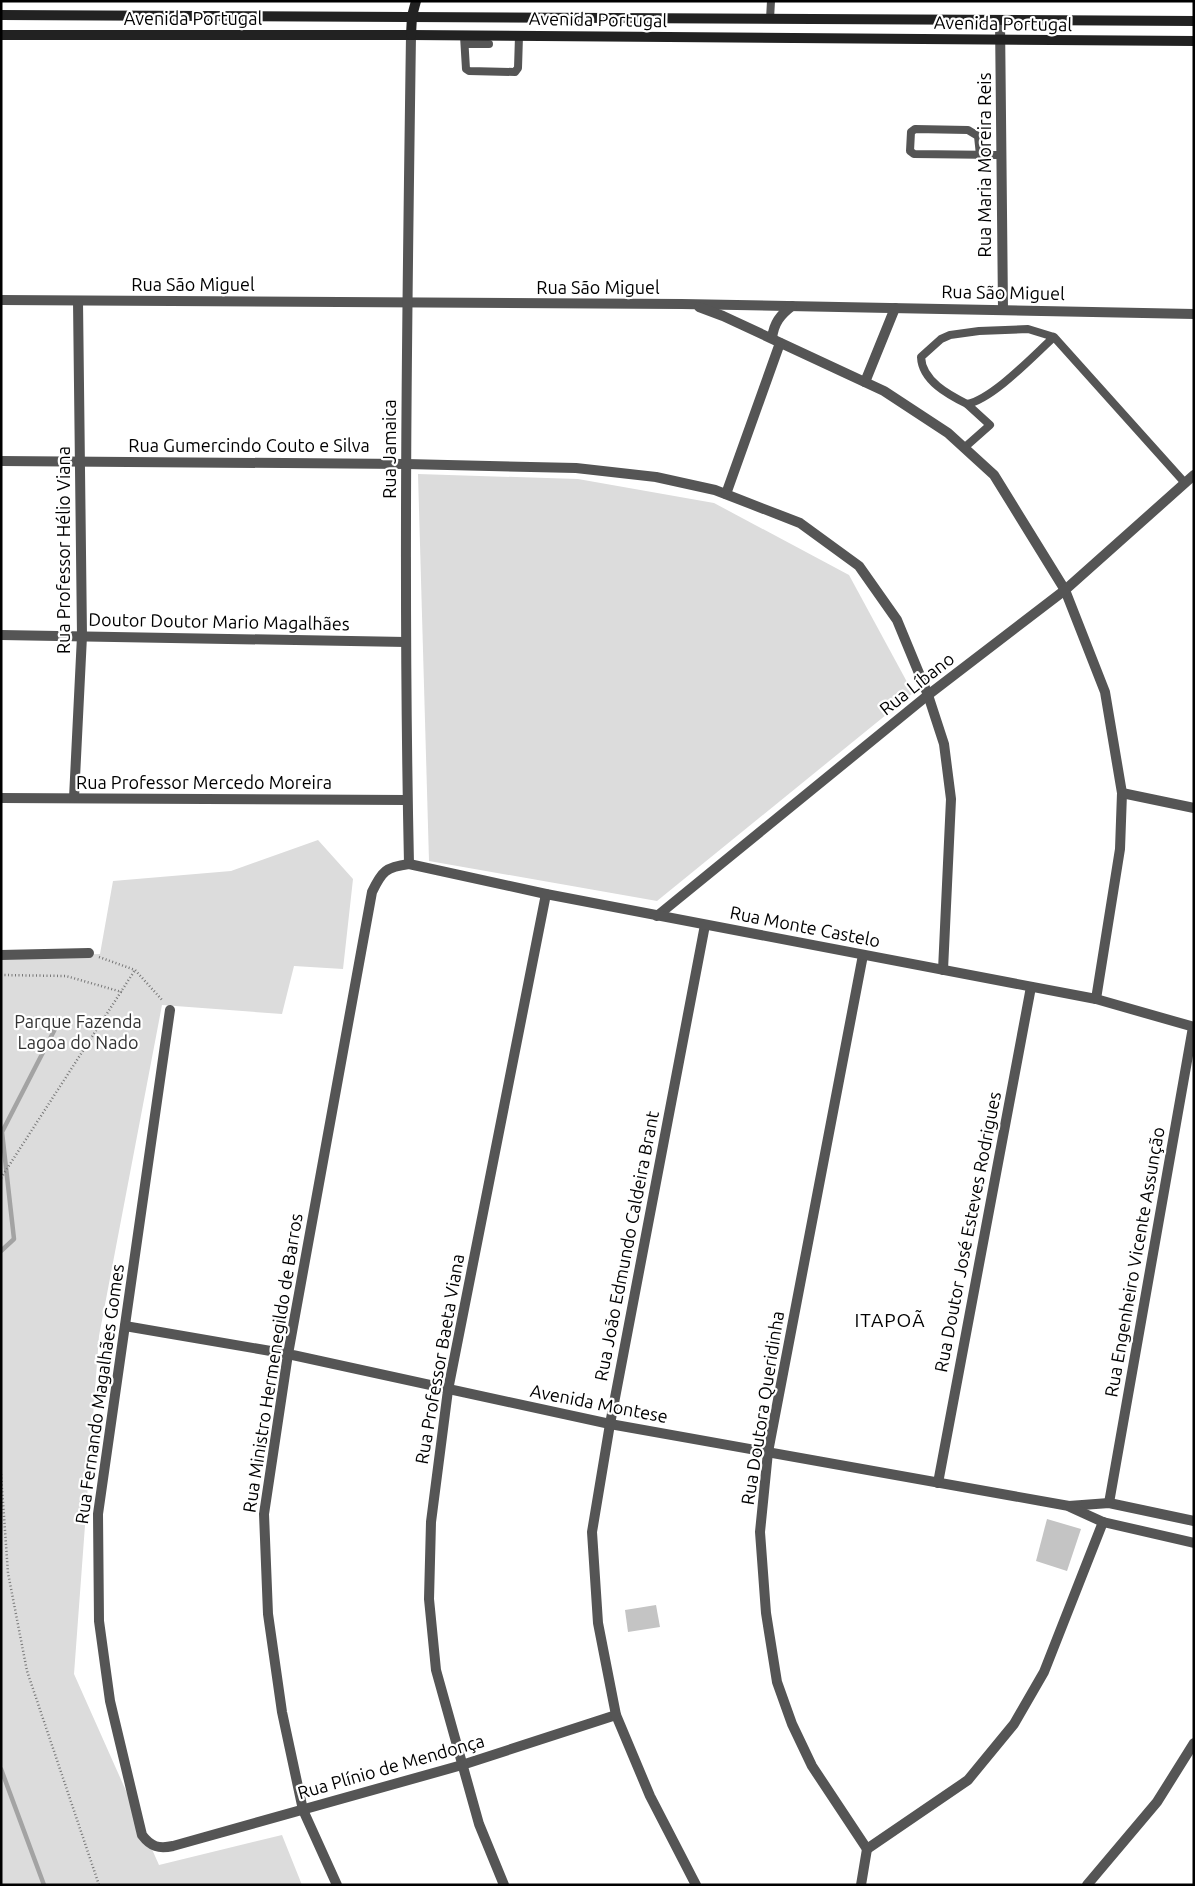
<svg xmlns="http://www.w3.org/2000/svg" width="1195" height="1886" viewBox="0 0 1195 1886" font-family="Ubuntu,sans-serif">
<rect width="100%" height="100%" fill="#fff"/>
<g fill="#dcdcdc">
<path d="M418,474L578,479L714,503L849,575L913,693L657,901L429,861Z"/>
<path d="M318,840L353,879L343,969L294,966L282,1014L162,1005L99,1336L74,1674L159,1865L282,1835L302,1885H1V958L100,954L113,881L231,871Z"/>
</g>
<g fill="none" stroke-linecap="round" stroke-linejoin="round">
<g stroke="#a3a3a3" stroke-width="4.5">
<path d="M1,1251L14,1239L2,1132L56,1027"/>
<path d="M1,1769L44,1885"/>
</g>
</g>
<g fill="#c4c4c4">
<path d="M1047,1519L1081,1529L1067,1571L1036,1561Z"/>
<path d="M656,1605L660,1627L628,1632L625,1610Z"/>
</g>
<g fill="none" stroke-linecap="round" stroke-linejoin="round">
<g stroke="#777" stroke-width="2.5" stroke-dasharray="1 2.5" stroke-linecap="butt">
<path d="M99,957L135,970L163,1001"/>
<path d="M1,975L66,976L122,992"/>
<path d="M1,1178L135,970"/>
<path d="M1,1474L8,1573L27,1671L99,1885"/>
</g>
<g stroke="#555" stroke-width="8">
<path d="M770,19L771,1"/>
<path d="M464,36L466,69L469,71L515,72L518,68L519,36"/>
<path d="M465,44H489"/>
<path d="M980,155L978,136L968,130L915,129L911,132L910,151L914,154L1001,155"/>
<path d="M1054,337C1033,356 993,399 967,404C949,395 922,381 921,357L941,339L950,335L979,331L1028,329L1054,337L1185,483"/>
<path d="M964,448L990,425L967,404"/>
</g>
<g stroke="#555" stroke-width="10">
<path d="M1000,20L1003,309"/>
<path d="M1,300L682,304L1194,314"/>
<path d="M699,307L723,316L884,391L948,433L994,475L1065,590L1105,692L1122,793L1120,849L1096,999"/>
<path d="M772,338C774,323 780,315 792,306"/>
<path d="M865,382L895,308"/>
<path d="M1,461L406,464L576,468L656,477L715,490L800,523L859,566L897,620L928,695L944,744L951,799L943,970"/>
<path d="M726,494L780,343"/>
<path d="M1,635L406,642"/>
<path d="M1122,793L1194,808"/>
<path d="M1,798L407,800"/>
<path d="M74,798L82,636L78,301"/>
<path d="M657,916L928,695L1065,590L1194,475"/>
<path d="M1,955L89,953"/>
<path d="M863,955L768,1452L760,1532L766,1613L777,1682L792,1724L812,1766L867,1849"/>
<path d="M170,1010L98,1514L99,1621L110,1701L142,1835C151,1847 159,1849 173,1846L462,1765L616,1715"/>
<path d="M125,1326L288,1354L264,1514L268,1614L282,1712L303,1810L337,1885"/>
<path d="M938,1483L1031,987"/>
<path d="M1109,1503L1193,1027"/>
<path d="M867,1849L968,1780L1014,1724L1044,1672L1103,1522"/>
<path d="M504,1885L479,1824L436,1670L429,1599L431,1522L448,1390L546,894"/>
<path d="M696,1885L650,1796L616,1715L598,1623L592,1532L610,1424L705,925"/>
<path d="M861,1885L867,1849"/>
<path d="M1087,1885L1157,1802L1194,1743"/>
</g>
<g stroke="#555" stroke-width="10">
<path d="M409,864C403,588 407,311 411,35"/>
<path d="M1194,1027L1096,999L546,894L409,864C386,867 382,871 372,892L288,1354L610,1424L1069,1506L1109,1503L1194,1521"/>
<path d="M1070,1507L1103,1522L1194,1543"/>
</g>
<g stroke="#222" stroke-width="10">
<path d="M1,15L1194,21"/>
<path d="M1,35H411L1194,41"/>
<path d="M411,35L412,16L416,1"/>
</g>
</g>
<g text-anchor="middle" stroke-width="4.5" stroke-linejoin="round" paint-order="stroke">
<g font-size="18" fill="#000" stroke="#fff">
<text x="193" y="25">Avenida Portugal</text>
<text transform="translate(598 20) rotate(1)" y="6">Avenida Portugal</text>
<text transform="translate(1003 24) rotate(1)" y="6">Avenida Portugal</text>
<text transform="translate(985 165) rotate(-90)" y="6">Rua Maria Moreira Reis</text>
<text x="193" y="291">Rua São Miguel</text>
<text x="598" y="294">Rua São Miguel</text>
<text transform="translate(1003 293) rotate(1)" y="6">Rua São Miguel</text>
<text x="249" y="452">Rua Gumercindo Couto e Silva</text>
<text transform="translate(390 449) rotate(-90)" y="6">Rua Jamaica</text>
<text transform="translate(64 550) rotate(-90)" y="6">Rua Professor Hélio Viana</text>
<text transform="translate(219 622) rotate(1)" y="6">Doutor Doutor Mario Magalhães</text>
<text transform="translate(917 684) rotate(-38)" y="6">Rua Líbano</text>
<text x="204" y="789">Rua Professor Mercedo Moreira</text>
<text transform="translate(805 927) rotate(11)" y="6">Rua Monte Castelo</text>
<text transform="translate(968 1232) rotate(-79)" y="6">Rua Doutor José Esteves Rodrigues</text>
<text transform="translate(627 1246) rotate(-79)" y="6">Rua João Edmundo Caldeira Brant</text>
<text transform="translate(1135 1262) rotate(-80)" y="6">Rua Engenheiro Vicente Assunção</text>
<text transform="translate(440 1359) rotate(-80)" y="6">Rua Professor Baeta Viana</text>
<text transform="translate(273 1363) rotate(-81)" y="6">Rua Ministro Hermenegildo de Barros</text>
<text transform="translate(100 1394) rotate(-82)" y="6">Rua Fernando Magalhães Gomes</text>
<text transform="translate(599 1404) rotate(11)" y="6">Avenida Montese</text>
<text transform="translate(763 1408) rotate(-81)" y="6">Rua Doutora Queridinha</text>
<text transform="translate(391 1767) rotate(-16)" y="6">Rua Plínio de Mendonça</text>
</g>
<g font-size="18" fill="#333" stroke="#fff">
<text x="78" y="1028">Parque Fazenda<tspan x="78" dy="21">Lagoa do Nado</tspan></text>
</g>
<g font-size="19" letter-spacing="1" fill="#000" stroke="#fff">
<text x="890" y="1327">ITAPOÃ</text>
</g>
</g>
<rect width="1195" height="1886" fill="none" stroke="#000000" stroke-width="5"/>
</svg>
